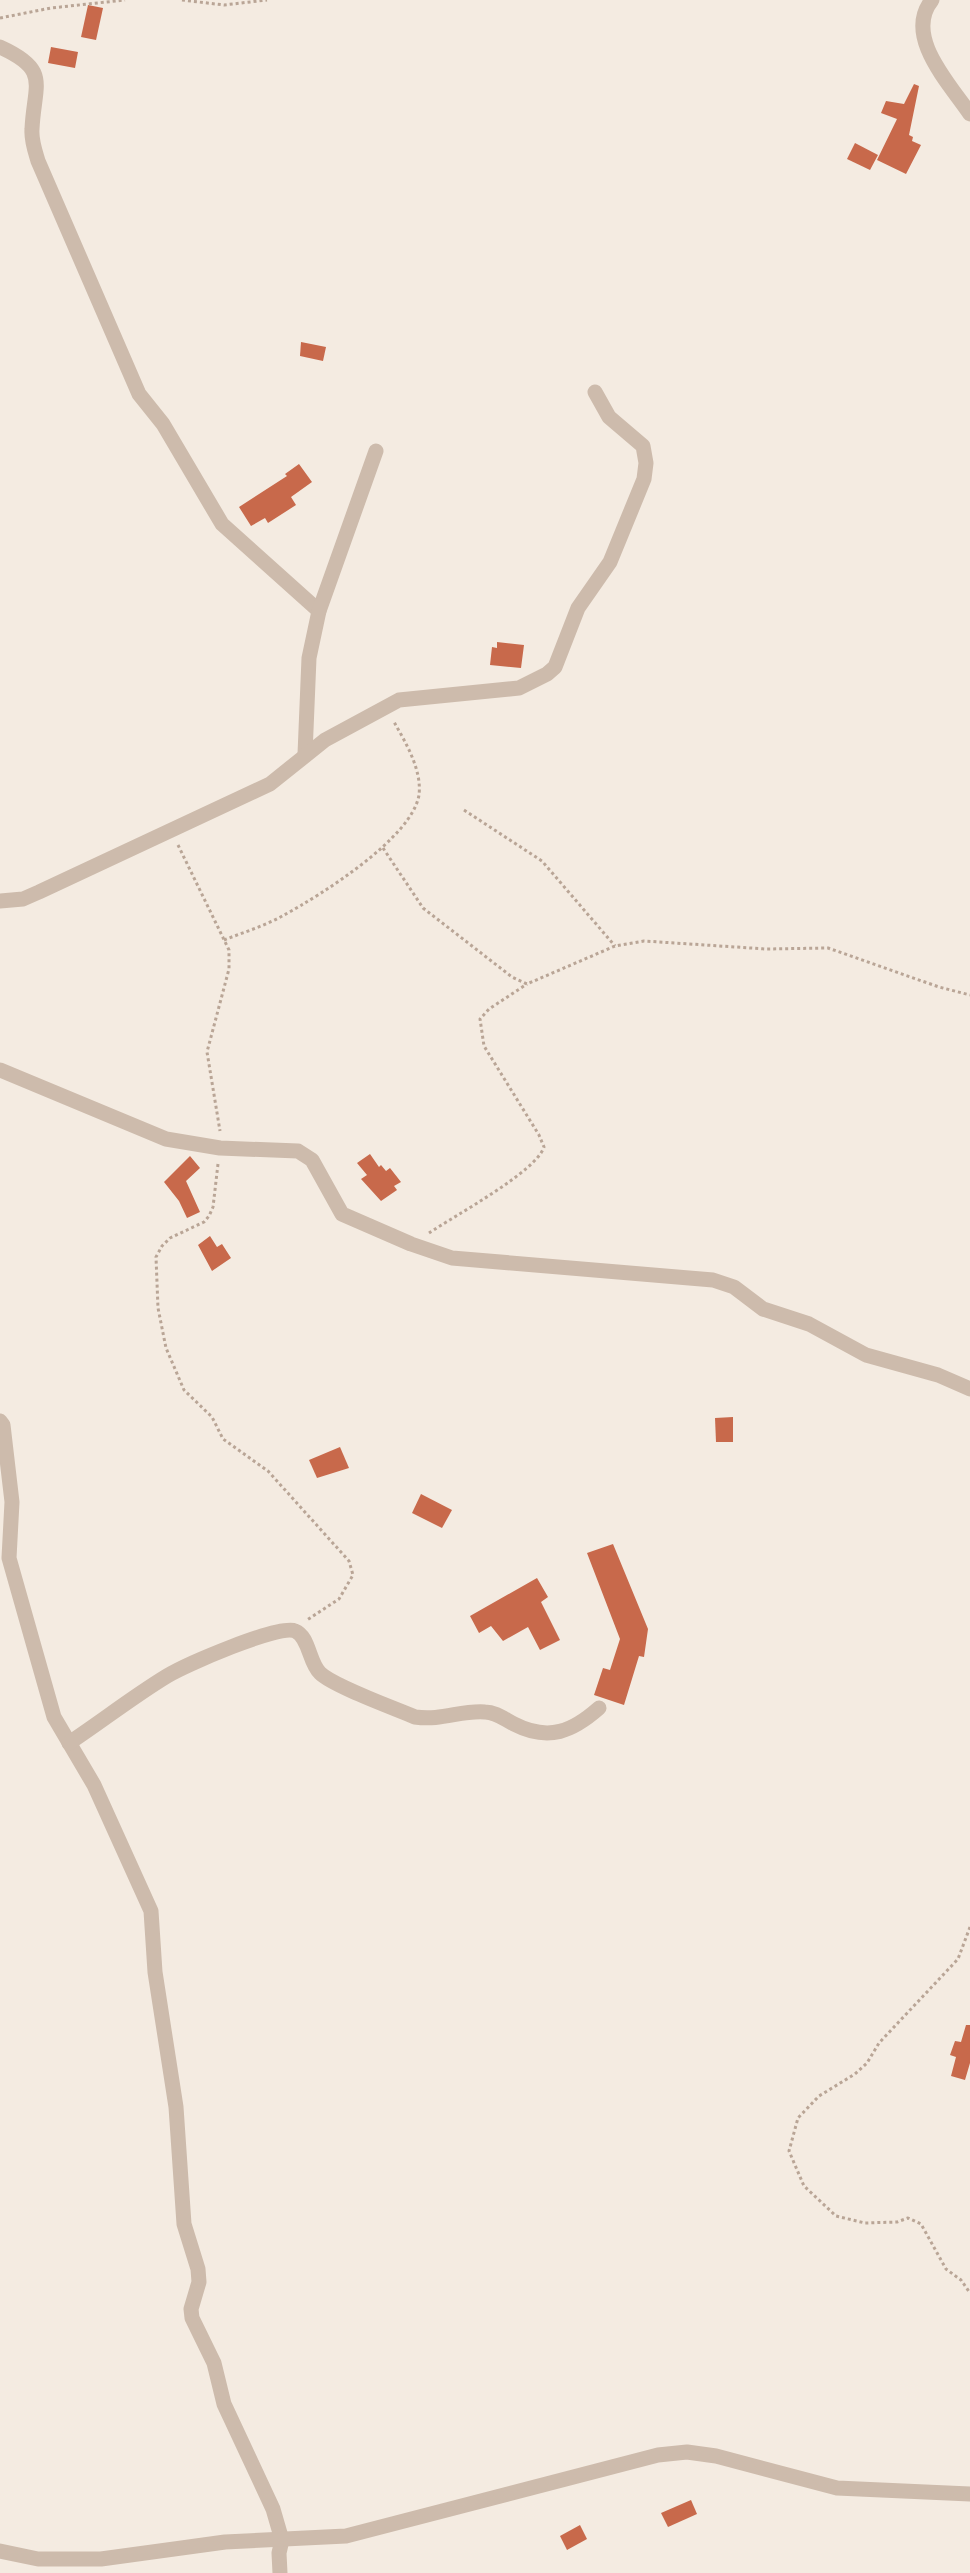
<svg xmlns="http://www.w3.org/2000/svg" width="970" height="2573" viewBox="0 0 970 2573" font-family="'Source Sans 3',sans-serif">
<rect width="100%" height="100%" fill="#f4ebe1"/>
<g fill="#c8694b">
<path d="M88,5L103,8L96,40L81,37Z"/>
<path d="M51,47L78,52L75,68L48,63Z"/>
<path d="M914,84L919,86L909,135L913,137L912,141L921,145L906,174L877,160L897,119L881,113L886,101L904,104Z"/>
<path d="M855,143L878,155L870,170L847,159Z"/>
<path d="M301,342L326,347L323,361L300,356Z"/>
<path d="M299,464L312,482L291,497L296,505L268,523L265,518L251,526L239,507L287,476L285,474Z"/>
<path d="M497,642L524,645L521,668L490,665L492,647L497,648Z"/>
<path d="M370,1154L379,1167L381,1165L386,1171L390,1168L401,1182L394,1186L397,1190L381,1201L361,1179L367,1175L357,1163Z"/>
<path d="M190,1156L200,1168L186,1181L200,1212L187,1218L179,1201L164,1182Z"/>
<path d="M210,1236L217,1247L222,1244L231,1258L212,1271L198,1245Z"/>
<path d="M733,1417V1442H716L715,1418Z"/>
<path d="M340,1447L349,1468L317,1478L309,1460Z"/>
<path d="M421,1494L452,1510L442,1528L412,1513Z"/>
<path d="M613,1544L648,1629L644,1657L639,1656L624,1705L594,1695L603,1668L610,1670L620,1639L587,1553Z"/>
<path d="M537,1578L548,1597L541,1602L560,1640L540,1650L528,1627L503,1641L491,1626L479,1633L470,1616Z"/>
<path d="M966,2025H970V2063L965,2080L951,2076L956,2057L950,2055L955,2041L961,2042Z"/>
<path d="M691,2500L697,2514L668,2527L661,2513Z"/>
<path d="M580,2525L587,2539L567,2550L560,2536Z"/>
</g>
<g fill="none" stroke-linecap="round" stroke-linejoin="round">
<g stroke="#b9a596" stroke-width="3" stroke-dasharray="3 3" stroke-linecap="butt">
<path d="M182,0L224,5L267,0"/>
<path d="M0,18L51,8L125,0"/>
<path d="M464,810L542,861L615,946"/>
<path d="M178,845L229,950V969L207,1052L220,1131"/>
<path d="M383,848L423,908L512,977L527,984L615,946L644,941L766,949L828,948L939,987L970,995"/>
<path d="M224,940C244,932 265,926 284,915C321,895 412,838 419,795C422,770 406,743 394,722"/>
<path d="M218,1164L213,1207L209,1216L204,1222L170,1238L162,1246L156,1257L158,1308L166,1348L184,1390L212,1417L223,1439L268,1471L349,1561L353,1575L339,1599L307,1620"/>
<path d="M429,1233C454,1216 536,1172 544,1147L539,1135L484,1046L480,1019L489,1009L527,984"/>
<path d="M970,1927L958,1959L879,2043L867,2063L855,2074L819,2096L798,2118L789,2151L804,2186L836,2216L865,2223L897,2222L908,2218L921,2224L946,2269L961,2280L970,2293"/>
</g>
<g stroke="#cdbbac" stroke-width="15">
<path d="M932,0C903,36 950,84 970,114"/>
<path d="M0,47C51,70 34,84 32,129C31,140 35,151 38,161L139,394L163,424L222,524L319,611"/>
<path d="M305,754L309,658L319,611L376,451"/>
<path d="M0,901L23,899L39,892L270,784L325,740L399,700L519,688L547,674L555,667L578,608L610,562L644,479L646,463L643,446L609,417L595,392"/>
<path d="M0,1070L166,1139L220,1148L298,1151L312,1160L342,1214L411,1244L452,1258L713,1280L734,1287L763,1309L809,1324L866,1355L938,1375L970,1389"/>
<path d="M0,1421L3,1425L12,1502L9,1558L54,1717L94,1785L151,1911L155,1972L176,2107L184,2224L198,2269L199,2282L191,2309L192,2318L214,2363L224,2404L273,2509L282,2540L279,2553L280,2573"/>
<path d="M69,1743C102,1721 134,1696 167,1676C185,1665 279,1624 295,1631C309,1636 309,1663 320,1673C333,1686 394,1708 415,1717C442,1721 461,1710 485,1712C496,1712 504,1719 514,1724C549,1742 573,1731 599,1708"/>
<path d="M0,2551L38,2559H101L225,2542L346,2536L658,2455L687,2452L716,2456L837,2488L970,2494"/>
</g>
</g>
</svg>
